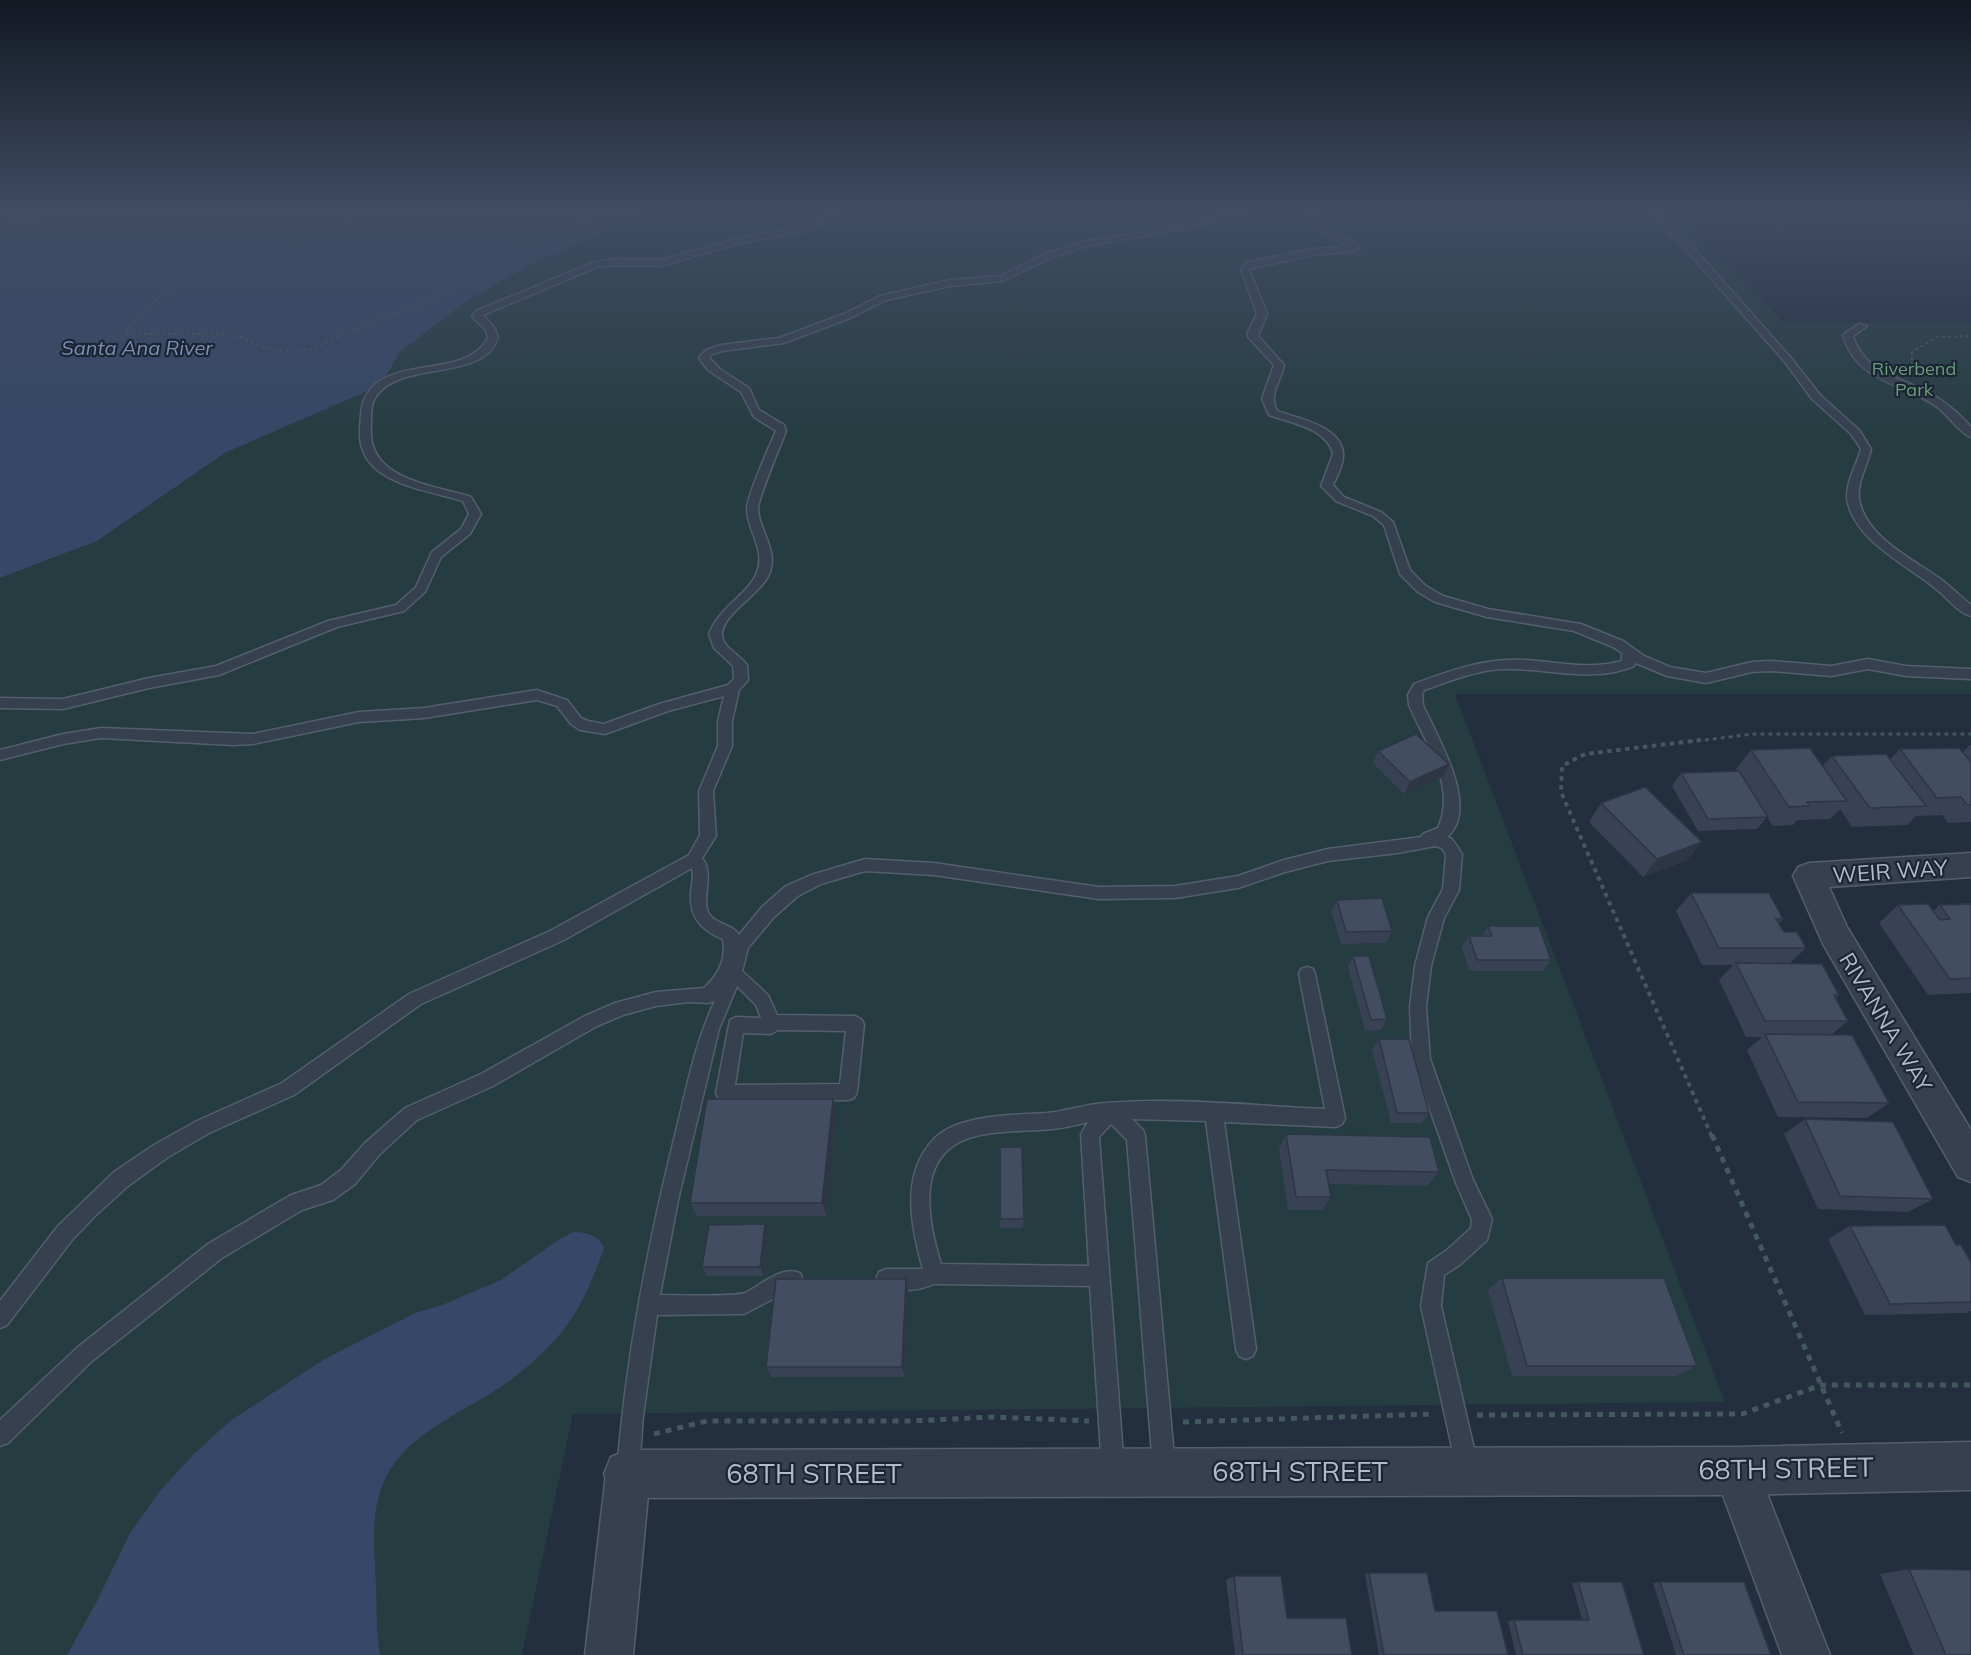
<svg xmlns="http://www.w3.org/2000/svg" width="1971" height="1655" viewBox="0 0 1971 1655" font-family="Mulish,sans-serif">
<rect width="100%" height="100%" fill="#232e3f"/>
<path fill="#253c40" d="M652,210H1673L1784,323H1971V694H1455L1725,1402L573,1414L522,1655H0V578L97,541L225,453L381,385L400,352L467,301L532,264Z"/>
<g fill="#364867">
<path d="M0,210H652L532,264L467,301L400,352L381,385L225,453L97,541L0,578Z"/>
<path d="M574,1232C586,1232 600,1236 604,1248C583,1309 564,1339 512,1379C471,1410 408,1430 385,1479C369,1513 375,1551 376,1587C377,1610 376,1632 380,1655H67L98,1599L129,1535L159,1492L194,1454L230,1421L323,1360L415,1313L442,1305L501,1280L561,1238Z"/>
</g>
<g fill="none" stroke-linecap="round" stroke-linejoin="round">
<g stroke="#555e6d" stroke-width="3">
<g id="service">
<path d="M835,210H846L807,231L736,244L661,266L614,265L597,267L483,315L495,329L498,338C495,343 493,350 488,353C459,378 396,364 375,398C370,406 371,420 371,429C368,480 434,485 471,497L481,514L470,534L441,557L425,592L404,611L337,627L219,675L149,688L63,709L0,708V698L63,699L149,678L216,666L328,621L396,605L416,587L432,552L461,529L469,514L463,501C424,489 356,483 360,429C361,419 360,407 365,398C387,353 465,381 488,338L486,330L472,317L476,311L592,263L614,259L661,260L735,239L802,227Z"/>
<path d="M1243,210H1258L1187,228L1086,246L1050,258L1002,281L950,286L886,300L850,318L784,343L722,351L712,354L709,358L721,370L749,388L759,410L784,425L786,431C781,445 758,498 758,509C759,530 778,550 770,572C762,594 725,611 722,633C721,647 740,655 747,665L748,680L739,690L732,721V746L713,791L716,836L702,858C714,874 703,892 707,909C711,925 733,923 739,935L762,907L786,886L811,875L865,859L934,863L1099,887L1175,886L1238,876L1284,860L1328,849L1421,837L1423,834L1438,828C1457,787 1425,742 1409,705L1408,695L1414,684C1444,673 1475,661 1508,660C1547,658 1580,672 1622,661V653L1613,647L1574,631L1487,617L1435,602L1418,592L1400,574L1384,525L1373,516L1336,501L1321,486L1333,454C1327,428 1291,423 1269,415L1262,399L1274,365L1248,337V332L1257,314L1241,269L1248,262L1313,249L1349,246L1325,234L1304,210H1313L1331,230L1357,243L1359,248L1355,251L1313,255L1249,269L1267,314L1258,336L1284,365C1281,382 1268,393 1277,411C1297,418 1341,426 1343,453C1344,464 1337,476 1333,485L1344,497L1381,512L1393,522L1410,570L1426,586L1443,596L1488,609L1581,624L1623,641L1644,656L1670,667L1706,673L1752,662L1771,661L1831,666L1868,659L1906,666L1971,669V679L1906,676L1868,669L1831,676L1771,671L1752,672L1706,683L1667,676L1636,663L1634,666C1594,683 1551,669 1509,669C1480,668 1451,681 1424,690L1422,695L1423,705C1437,737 1481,808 1447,837L1452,839L1462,854L1459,890L1444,918L1431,966L1426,1007L1430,1059L1473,1180L1492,1219L1487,1240L1461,1264L1444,1275L1441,1306L1478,1466L1475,1474L1467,1477L1459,1474L1456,1466L1421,1306L1428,1263L1447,1250L1471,1228L1472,1220L1456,1183L1412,1059L1410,1007L1415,966L1428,917L1443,889L1446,855L1442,848L1435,846L1398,853L1328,861L1285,872L1238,888L1175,898L1099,899L934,875L865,871L821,884L798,896L774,917L748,948L742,971L768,995L777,1015L855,1016L861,1019L864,1024L857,1092L854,1098L848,1100L725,1101L719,1099L716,1093L730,1020L736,1017L761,1018L756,1005L737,986L719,1029L678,1200L660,1295C676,1295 733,1297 745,1293C762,1285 781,1265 800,1273L803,1280L800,1287L788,1291L744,1314L657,1315L643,1416L639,1471L636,1479L628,1482L620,1479L617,1471C626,1356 648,1243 676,1131C687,1087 695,1042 715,1001L708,1003L689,1002L656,1006L623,1015L597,1026L493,1086L417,1120L379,1155L355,1184L333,1200L302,1210L222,1258L92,1361L8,1443L0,1446V1420L78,1347L208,1244L291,1195L321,1185L341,1170L365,1143L405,1108L481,1074L585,1016L615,1003L656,992L704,988C719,974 726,960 723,939C701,930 689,917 691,892C692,884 694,875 692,868L562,941L421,1004L294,1095L209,1133L168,1157L128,1186L96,1215L72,1240L7,1325L0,1328V1301L58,1226L114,1172L154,1145L197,1121L282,1083L409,994L550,931L689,855L700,835L699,791L718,746V721L724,696L668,711L605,734L580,730L571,724L557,706L537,700L424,718L359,722L253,744L233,745L101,738L63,744L0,760V750L63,734L101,728L253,734L359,712L424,708L537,690L567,700L581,718L588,721L604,724L659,704L728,685L734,679L733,666L714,648L709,634C719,607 749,594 757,572C766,550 747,530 747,509C746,498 770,445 776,431L754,417L741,392L708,370L699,358L706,350L721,345L779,338L844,314L880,296L950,280L1000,276L1044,254L1082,242L1187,224ZM778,1030L846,1031L840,1084L735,1085L743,1033L771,1034Z"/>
<path d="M1645,210H1654L1691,245L1791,358L1820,395L1859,430L1871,449C1868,464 1857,482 1859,498C1864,536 1911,558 1939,578C1950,586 1960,596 1971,605V616C1958,613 1946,596 1935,588C1907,565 1852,539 1847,498C1846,482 1857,464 1861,449L1851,434L1812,399L1785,362L1685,249Z"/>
<path d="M1859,324L1867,326L1853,336C1864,372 1898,377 1928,392C1944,401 1959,413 1971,427V437C1961,434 1947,414 1936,406C1901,382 1857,383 1843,335Z"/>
<path d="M1307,967L1313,969L1315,974L1345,1118L1342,1124L1336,1127L1224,1122L1256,1349L1253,1356L1246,1359L1239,1356L1236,1349L1206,1121L1132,1119L1143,1130L1145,1136L1175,1467L1172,1475L1164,1478L1156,1475L1153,1467L1127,1140L1111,1124L1099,1137L1124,1469L1121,1477L1113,1480L1105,1477L1102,1469L1090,1286L934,1284C918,1291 895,1293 879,1286L876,1279L879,1272L886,1269H923C911,1227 900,1174 934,1139C958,1114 1015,1115 1047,1113C1067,1111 1086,1104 1106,1103C1178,1097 1253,1106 1325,1109L1299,974L1301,969ZM1088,1122L1081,1134L1089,1266L941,1264C930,1228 916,1168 956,1144C980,1129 1024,1132 1052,1129C1064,1128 1076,1125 1088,1122Z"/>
</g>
</g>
<g stroke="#555e6d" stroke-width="3">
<g id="minor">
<path d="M1971,853V877L1829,887L1847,927L1971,1130V1182L1958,1177L1823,944L1793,876L1798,867L1809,863Z"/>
<path d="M1736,1449L1752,1455L1830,1655H1782L1714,1471L1720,1455Z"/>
<path d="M628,1452L644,1458L650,1474L633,1655H585L606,1474L612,1458Z"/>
</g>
</g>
<g stroke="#555e6d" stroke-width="3">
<path id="tertiary" d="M1971,1442V1490L1736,1495L628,1498L611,1491L604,1474L611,1457L628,1450L1736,1447Z"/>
</g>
<g stroke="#43595d" stroke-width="2" stroke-dasharray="3 3" stroke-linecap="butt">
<path d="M352,210L346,220L348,223C294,251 229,255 175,285C158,295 142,315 127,328L126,334H215L240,337L264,348L293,352L312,349L343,334L433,299L496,259L608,210"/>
<path d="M9,228L26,215L27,210"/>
<path d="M0,231L62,210"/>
<path d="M1912,372V352L1937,337L1971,336"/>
</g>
<path stroke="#43595d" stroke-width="3" stroke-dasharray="4 4" stroke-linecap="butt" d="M1689,742L1753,734H1971"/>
<path stroke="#43595d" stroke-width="4" stroke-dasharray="4.5 4.5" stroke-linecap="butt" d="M1701,740L1585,754L1562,766L1561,792L1712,1137"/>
<g stroke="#43595d" stroke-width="5" stroke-dasharray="6 6" stroke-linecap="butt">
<path d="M1712,1135L1842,1433"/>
<path d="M1477,1415L1742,1414L1821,1385H1971"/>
<path d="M1183,1422L1434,1414"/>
<path d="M654,1434L707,1421H912L992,1417L1089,1421"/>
</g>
<use href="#service" fill="#37404f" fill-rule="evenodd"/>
<use href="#minor" fill="#37404f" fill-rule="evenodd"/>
<use href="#tertiary" fill="#37404f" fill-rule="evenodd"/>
</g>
<g fill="#394254">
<path d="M1970,745H1971V822L1948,823L1942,815L1918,816L1917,815L1907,825L1852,827L1840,809L1830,819L1797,820L1793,825L1773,826L1767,817L1757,829L1698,831L1672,786L1681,773L1738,771L1736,769L1751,750L1823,766L1832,756L1890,760L1900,749L1963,752Z"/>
<path d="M1378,751L1449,764L1443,777L1404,794L1373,763Z"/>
<path d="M1601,803L1702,842L1687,860L1643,877L1589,822Z"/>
<path d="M1691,893L1783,919L1779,923L1784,932L1806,948L1790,963L1839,995L1836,998L1848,1021L1831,1035L1889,1103L1867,1118L1778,1117L1747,1050L1762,1037H1746L1719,980L1733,965H1702L1676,911Z"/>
<path d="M1337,900L1392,931L1386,943L1341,944L1331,911Z"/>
<path d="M1971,903V993L1928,995L1879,923L1898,905L1933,911L1940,905Z"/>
<path d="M1488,926L1551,960L1543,971H1469L1462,947L1469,936H1482Z"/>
<path d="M1353,956L1387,1019L1381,1030L1365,1031L1348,967Z"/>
<path d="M1379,1039L1429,1113L1422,1123H1391L1372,1049Z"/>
<path d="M836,1114L827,1216H697L690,1203Z"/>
<path d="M1805,1119L1933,1199L1908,1212L1818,1209L1784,1134Z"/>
<path d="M1286,1134L1439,1172L1427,1186L1329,1184L1331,1197L1322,1210H1288L1279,1149Z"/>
<path d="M1000,1147L1024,1219L1023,1228H1000Z"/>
<path d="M1850,1226L1956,1245L1971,1262V1311L1966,1313L1865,1315L1828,1239Z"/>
<path d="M768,1233L764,1276H707L702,1267Z"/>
<path d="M1502,1278L1697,1366L1676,1376H1512L1488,1290Z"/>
<path d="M906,1279L908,1291L905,1377H772L766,1367Z"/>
<path d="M1909,1569L1971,1655H1914L1880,1574Z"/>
<path d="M1369,1573L1435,1611L1508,1655H1379L1365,1574Z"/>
<path d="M1234,1576L1287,1618L1352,1655H1235L1226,1580Z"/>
<path d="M1578,1582L1644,1655H1516L1508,1621L1514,1620H1582L1572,1583Z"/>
<path d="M1660,1582L1771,1655H1676L1653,1583Z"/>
</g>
<g fill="#2e3645">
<path d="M1449,764L1443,777L1404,794L1410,782Z"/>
<path d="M1702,842L1687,860L1643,877L1657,859Z"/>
<path d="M833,1099L836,1114L827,1216L822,1203Z"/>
<path d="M765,1224L768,1233L764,1276L760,1267Z"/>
<path d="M906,1279L908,1291L905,1377L902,1367Z"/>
</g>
<g fill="#424d62" stroke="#2e3645" stroke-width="1.5">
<path d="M1416,734L1449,764L1410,782L1378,751Z"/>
<path d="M1810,748L1847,801L1807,802L1810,806L1789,807L1751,750Z"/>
<path d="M1959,748L1971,762V805H1967L1961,797L1937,798L1900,749Z"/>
<path d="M1886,754L1926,806L1870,808L1832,756Z"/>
<path d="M1739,771L1768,817L1708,819L1681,773Z"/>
<path d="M1645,787L1702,842L1657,859L1601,803Z"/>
<path d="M1691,893H1769L1783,919H1776L1784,932H1797L1806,948H1719Z"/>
<path d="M1382,898L1392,931L1346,932L1337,900Z"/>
<path d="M1928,904L1940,920L1950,919L1940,905L1971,904V978L1950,979L1898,905Z"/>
<path d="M1488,926H1539L1551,960H1477L1469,936H1492Z"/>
<path d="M1353,956H1369L1387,1019L1371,1020Z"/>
<path d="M1736,963L1822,964L1839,995H1834L1848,1021H1765Z"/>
<path d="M1765,1034L1852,1035L1889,1103L1798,1102Z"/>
<path d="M1379,1039H1409L1429,1113H1397Z"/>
<path d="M707,1099H833L822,1203H690Z"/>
<path d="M1805,1119L1893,1122L1933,1199L1840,1196Z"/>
<path d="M1286,1134L1430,1137L1439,1172L1326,1170L1331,1197H1296Z"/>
<path d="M1000,1147H1022L1024,1219H1000Z"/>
<path d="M765,1224L760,1267H702L709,1225Z"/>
<path d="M1945,1225L1956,1245H1961L1971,1262V1302L1890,1304L1850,1226Z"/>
<path d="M1502,1278H1664L1697,1366H1527Z"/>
<path d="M776,1279H906L902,1367H766Z"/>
<path d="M1909,1569L1971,1570V1655H1946Z"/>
<path d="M1369,1573H1427L1435,1611H1497L1508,1655H1384Z"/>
<path d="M1234,1576H1281L1287,1618H1346L1352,1655H1243Z"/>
<path d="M1578,1582H1622L1644,1655H1523L1514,1620H1589Z"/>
<path d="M1660,1582H1744L1771,1655H1684Z"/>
</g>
<linearGradient id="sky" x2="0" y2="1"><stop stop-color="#131923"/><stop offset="0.48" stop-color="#3f4c63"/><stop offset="1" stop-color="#3f4c63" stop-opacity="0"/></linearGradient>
<rect width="1971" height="442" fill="url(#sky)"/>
<g text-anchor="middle" stroke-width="4.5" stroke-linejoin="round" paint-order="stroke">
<g font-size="18" fill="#699c78" stroke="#1c2534">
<text x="1914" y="375">Riverbend<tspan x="1914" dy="21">Park</tspan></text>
</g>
<g font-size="20" font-style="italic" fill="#7a8fb3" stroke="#1c2534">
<text x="137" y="355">Santa Ana River</text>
</g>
<g font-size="22" fill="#b3bbca" stroke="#1c2534">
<text transform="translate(1890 871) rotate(-4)" y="8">WEIR WAY</text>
<text transform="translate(1886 1022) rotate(59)" y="8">RIVANNA WAY</text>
</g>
<g font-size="27" fill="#b3bbca" stroke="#1c2534">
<text transform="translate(1786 1469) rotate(-1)" y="9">68TH STREET</text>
<text x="1300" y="1481">68TH STREET</text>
<text x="814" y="1483">68TH STREET</text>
</g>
</g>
</svg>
